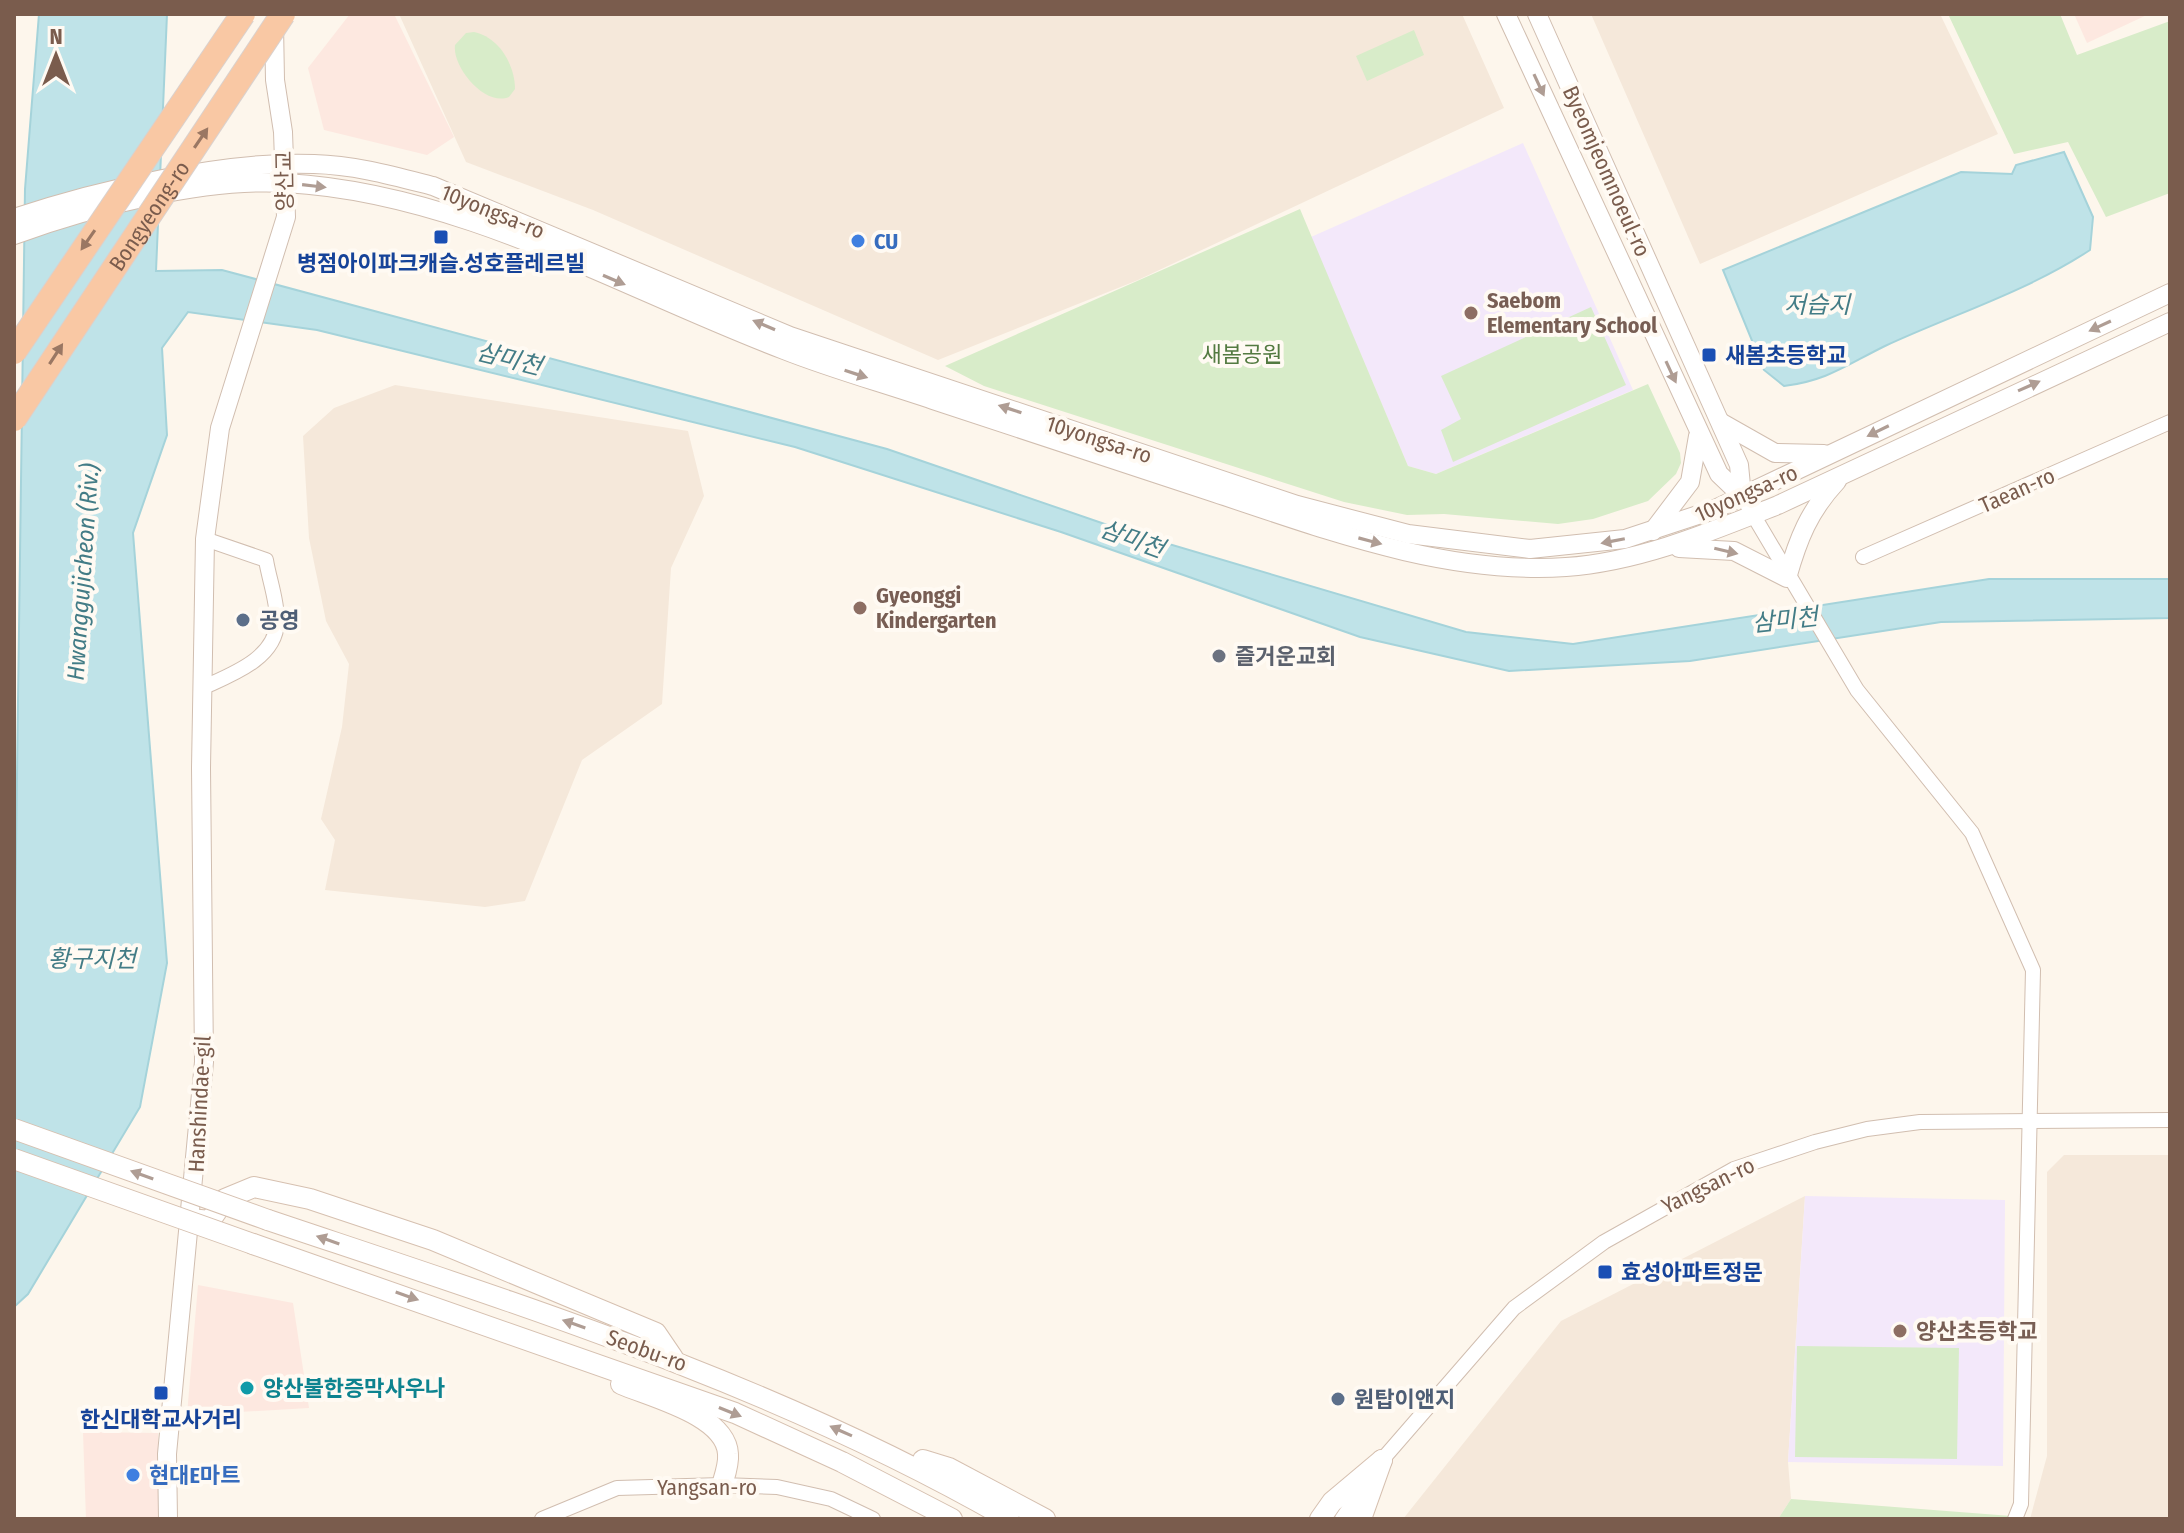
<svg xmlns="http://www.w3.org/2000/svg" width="2184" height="1533" viewBox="0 0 2184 1533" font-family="'Fira Sans Condensed','Noto Sans KR',sans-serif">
<rect width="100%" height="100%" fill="#fdf6ec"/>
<g fill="#f5e8da">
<path d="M399,14H1462L1504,108L1138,280L938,360L593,210L466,162Z"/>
<path d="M1591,14H1940L1998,134L1700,264Z"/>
<path d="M395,385L688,431L704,496L671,568L662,704L582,760L525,901L485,907L325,890L335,840L321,819L342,727L349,664L326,621L309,538L303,436L334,408Z"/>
<path d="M2064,1155H2170V1519H2030L2047,1456V1172Z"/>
<path d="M1805,1196L1788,1462L1791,1499L1778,1519H1403L1561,1321Z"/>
</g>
<g fill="#fde8e0">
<path d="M350,14H394L454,137L427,155L324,130L308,68Z"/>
<path d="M2074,14H2149L2087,43Z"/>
<path d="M198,1285L293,1303L309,1408L187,1415Z"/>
<path d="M83,1432L158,1433L159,1519H86Z"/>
</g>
<g fill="#f3e8fa">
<path d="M1523,143L1633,390L1436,474L1408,466L1311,237Z"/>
<path d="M1805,1196L2005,1200L2003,1466L1788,1462Z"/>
</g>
<g fill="#d8ecc9">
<path d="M1948,14H2060L2077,55L2170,21V193L2106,217L2068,142L2014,154Z"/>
<path d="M1414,30L1424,55L1367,81L1356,56Z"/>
<path d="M474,32C499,37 515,65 515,89L509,97C485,107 452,67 455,45L466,33Z"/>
<path d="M1300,209L1408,466L1436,474L1648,384L1680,453L1681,463L1676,474L1648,501L1593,519L1558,524L1444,514L1407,515L1344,502L984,386L945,366Z"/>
<path d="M1591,307L1626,385L1453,462L1441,430L1461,419L1441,376Z"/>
<path d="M1797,1346L1959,1348L1957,1459L1795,1457Z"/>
<path d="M1791,1499L2037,1518L1778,1519Z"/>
</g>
<g fill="#bfe3e8" stroke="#a5d3da" stroke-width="2">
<path d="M39,14H167L156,271L222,270L887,449L1125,531L1466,632L1573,644L1989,579H2170V618L1941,622L1690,661L1509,671L1360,637L1061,532L795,447L317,330L188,312L162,348L167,435L133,533L167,963L140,1107L28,1294L14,1307V995L25,189Z"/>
<path d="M2064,152L2093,217L2090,250C2026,292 1954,314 1885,346C1848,364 1827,381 1784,386L1764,370L1723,270L1961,172L2012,174L2016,165Z"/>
</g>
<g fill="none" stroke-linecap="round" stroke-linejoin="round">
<g stroke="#d1beb0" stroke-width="16">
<g id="minor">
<path d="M1742,496L1857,690L1972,833L2033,970L2021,1504L2015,1519"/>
<path d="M1863,557L2170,422"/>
<path d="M202,688C230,675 276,659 277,622C278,603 269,579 266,560L205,539"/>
<path d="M542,1519L617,1488L722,1485L777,1487L831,1499L873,1519"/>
<path d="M1342,1519L1382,1460L1514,1308L1604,1242L1734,1169L1815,1142L1867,1129L1920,1122L2170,1120"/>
</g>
</g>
<g stroke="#d1beb0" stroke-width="20">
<g id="tertiary">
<path d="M1506,14L1719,474L1742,496"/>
<path d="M1537,14L1739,465L1742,496"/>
<path d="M14,218C98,190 226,160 314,164C355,165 394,176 433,186L790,336L1297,505L1408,534L1530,549L1625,539L1713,510L2170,293"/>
<path d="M14,235C90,207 204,178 286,183C463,193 621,288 784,350C832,369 883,383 933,400C1027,431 1121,462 1215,493C1327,530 1445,575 1566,567C1639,562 1710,532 1778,505L2170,322"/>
<path d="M1722,423L1775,453L1824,454"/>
<path d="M1653,531L1690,482L1698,436"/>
<path d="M1679,548L1734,551L1787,578C1798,539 1809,511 1837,481"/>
<path d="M168,1519L167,1454L204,1062L201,768L205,539L220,428L286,217L283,132L275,80L274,25"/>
</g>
</g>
<g stroke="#d6c0b0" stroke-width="22">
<g id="secondary">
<path d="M190,1219L210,1221L225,1199L254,1187L310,1199L433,1240L656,1333L673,1358"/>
<path d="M268,1220C524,1306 774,1384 1009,1519"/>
<path d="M253,1244L735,1413L842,1462L952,1519"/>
<path d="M621,1384C651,1397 726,1415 728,1454C729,1464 725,1475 722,1485"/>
<path d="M923,1460L949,1468L1045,1519"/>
<path d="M1320,1519L1332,1502L1382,1460"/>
<path d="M1361,1519L1382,1460"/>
</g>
</g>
<use href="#minor" stroke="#fff" stroke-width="14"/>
<use href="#tertiary" stroke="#fff" stroke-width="18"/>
<use href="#secondary" stroke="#fff" stroke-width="20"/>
<g stroke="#d6c0b0" stroke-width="22" stroke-linecap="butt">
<g id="secondary-bridge">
<path d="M14,1129L268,1220"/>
<path d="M14,1159L253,1244"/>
</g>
</g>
<g stroke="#dad1cd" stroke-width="26" stroke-linecap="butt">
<g id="trunk-bridge">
<path d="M14,352L243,14"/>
<path id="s1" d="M14,419L283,14"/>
</g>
</g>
<use href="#secondary-bridge" stroke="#fff" stroke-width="20"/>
<use href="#trunk-bridge" stroke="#f9c8a4" stroke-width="24"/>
</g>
<defs><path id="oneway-solid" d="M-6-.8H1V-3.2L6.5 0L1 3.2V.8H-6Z" transform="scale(2)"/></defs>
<g fill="#af9d94">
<use href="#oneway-solid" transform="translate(1539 85) rotate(65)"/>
<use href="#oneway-solid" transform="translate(314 186) rotate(7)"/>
<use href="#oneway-solid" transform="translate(614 280) rotate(23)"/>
<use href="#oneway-solid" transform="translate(764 325) rotate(-157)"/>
<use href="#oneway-solid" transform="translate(2100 326) rotate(155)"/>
<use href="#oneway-solid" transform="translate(1671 372) rotate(65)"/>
<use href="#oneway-solid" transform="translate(856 374) rotate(18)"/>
<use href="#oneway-solid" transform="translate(2029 386) rotate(-24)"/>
<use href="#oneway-solid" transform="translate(1010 409) rotate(-162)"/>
<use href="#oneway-solid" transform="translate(1878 431) rotate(154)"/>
<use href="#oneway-solid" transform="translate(1370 541) rotate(15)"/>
<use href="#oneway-solid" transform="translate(1613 541) rotate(169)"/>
<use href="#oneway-solid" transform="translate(1726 551) rotate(13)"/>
<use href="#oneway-solid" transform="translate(142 1175) rotate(-160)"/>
<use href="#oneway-solid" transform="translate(328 1240) rotate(-161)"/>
<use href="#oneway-solid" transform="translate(407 1296) rotate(19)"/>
<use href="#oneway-solid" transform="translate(574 1324) rotate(-161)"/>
<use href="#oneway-solid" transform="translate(730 1412) rotate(22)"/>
<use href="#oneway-solid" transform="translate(841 1431) rotate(-156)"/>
</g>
<g fill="#9a7763">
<use href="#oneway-solid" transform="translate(201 138) rotate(-56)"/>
<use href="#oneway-solid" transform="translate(88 240) rotate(125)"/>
<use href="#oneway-solid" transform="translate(56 354) rotate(-57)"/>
</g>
<g fill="#1a4fb4" stroke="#fffaf3" stroke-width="3">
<rect x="433" y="229" width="16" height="16" rx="4"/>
<rect x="1701" y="347" width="16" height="16" rx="4"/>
<rect x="1597" y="1264" width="16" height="16" rx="4"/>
<rect x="153" y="1385" width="16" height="16" rx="4"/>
</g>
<g fill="#3f7fe0" stroke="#fffaf3" stroke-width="3">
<circle cx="858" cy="241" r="8"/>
<circle cx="133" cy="1475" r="8"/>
</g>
<g fill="#8d6e63" stroke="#fffaf3" stroke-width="3">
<circle cx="1471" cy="313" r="8"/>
<circle cx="860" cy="608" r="8"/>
<circle cx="1900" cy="1331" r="8"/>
</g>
<g fill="#5c6f8a" stroke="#fffaf3" stroke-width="3">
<circle cx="243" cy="620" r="8"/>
<circle cx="1338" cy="1399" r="8"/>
</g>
<circle fill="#6b7280" stroke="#fffaf3" stroke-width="3" cx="1219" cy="656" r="8"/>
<circle fill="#0f9aa8" stroke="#fffaf3" stroke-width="3" cx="247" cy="1388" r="8"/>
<g text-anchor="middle" stroke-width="8" stroke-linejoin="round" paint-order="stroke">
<g font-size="22" fill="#7a5c4d" stroke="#fffaf3">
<text transform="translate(1607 171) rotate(66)" y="8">Byeomjeomnoeul-ro</text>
<text transform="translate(284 181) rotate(-91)" y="8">양산교</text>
<text transform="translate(493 211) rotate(22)" y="8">10yongsa-ro</text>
<text dy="8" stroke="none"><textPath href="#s1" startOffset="244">Bongyeong-ro</textPath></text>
<text transform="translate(1099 439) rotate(18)" y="8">10yongsa-ro</text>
<text transform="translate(2017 490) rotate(-24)" y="8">Taean-ro</text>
<text transform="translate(1746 493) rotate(-24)" y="8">10yongsa-ro</text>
<text transform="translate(199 1104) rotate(-87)" y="8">Hanshindae-gil</text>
<text transform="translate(1708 1185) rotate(-26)" y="8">Yangsan-ro</text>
<text transform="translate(647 1350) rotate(20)" y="8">Seobu-ro</text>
<text x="707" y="1495">Yangsan-ro</text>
</g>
<g font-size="22" font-weight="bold" fill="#366cbe" stroke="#fffaf3" text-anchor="start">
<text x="874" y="249">CU</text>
<text x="149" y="1483">현대E마트</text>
</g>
<g font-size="22" font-weight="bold" fill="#164399" stroke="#fffaf3">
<text x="441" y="271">병점아이파크캐슬.성호플레르빌</text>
<text x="1725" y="363" text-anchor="start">새봄초등학교</text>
<text x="1621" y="1280" text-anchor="start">효성아파트정문</text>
<text x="161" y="1427">한신대학교사거리</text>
</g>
<g font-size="22" font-weight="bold" fill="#785e54" stroke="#fffaf3" text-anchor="start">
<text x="1487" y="308">Saebom<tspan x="1487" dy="25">Elementary School</tspan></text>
<text x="876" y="603">Gyeonggi<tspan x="876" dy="25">Kindergarten</tspan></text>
<text x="1916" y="1339">양산초등학교</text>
</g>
<g font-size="22" fill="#537a41" stroke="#fffaf3">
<text x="1242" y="362">새봄공원</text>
</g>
<g font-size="22" font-weight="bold" fill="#4e5e75" stroke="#fffaf3" text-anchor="start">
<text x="259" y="628">공영</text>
<text x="1354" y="1407">원탑이앤지</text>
</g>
<g font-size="22" font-weight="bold" fill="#5b616d" stroke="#fffaf3" text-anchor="start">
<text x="1235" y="664">즐거운교회</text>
</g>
<g font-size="22" font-weight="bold" fill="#0d838f" stroke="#fffaf3" text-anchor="start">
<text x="263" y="1396">양산불한증막사우나</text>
</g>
<g font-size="24" font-style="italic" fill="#437c86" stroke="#fffaf3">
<text x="1817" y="313">저습지</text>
<text transform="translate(509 359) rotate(14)" y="8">삼미천</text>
<text transform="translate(1132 539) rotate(20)" y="8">삼미천</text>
<text transform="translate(83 572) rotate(-86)" y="8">Hwanggujicheon (Riv.)</text>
<text transform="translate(1785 620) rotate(-6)" y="8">삼미천</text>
<text x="92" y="967">황구지천</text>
</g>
</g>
<rect width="2184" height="1533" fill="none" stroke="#7a5c4d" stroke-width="32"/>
<g transform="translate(56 56)" stroke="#fffaf3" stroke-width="6" paint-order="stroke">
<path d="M0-6L14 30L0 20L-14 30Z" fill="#7a5c4d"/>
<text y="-12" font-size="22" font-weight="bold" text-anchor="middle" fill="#7a5c4d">N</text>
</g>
</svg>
